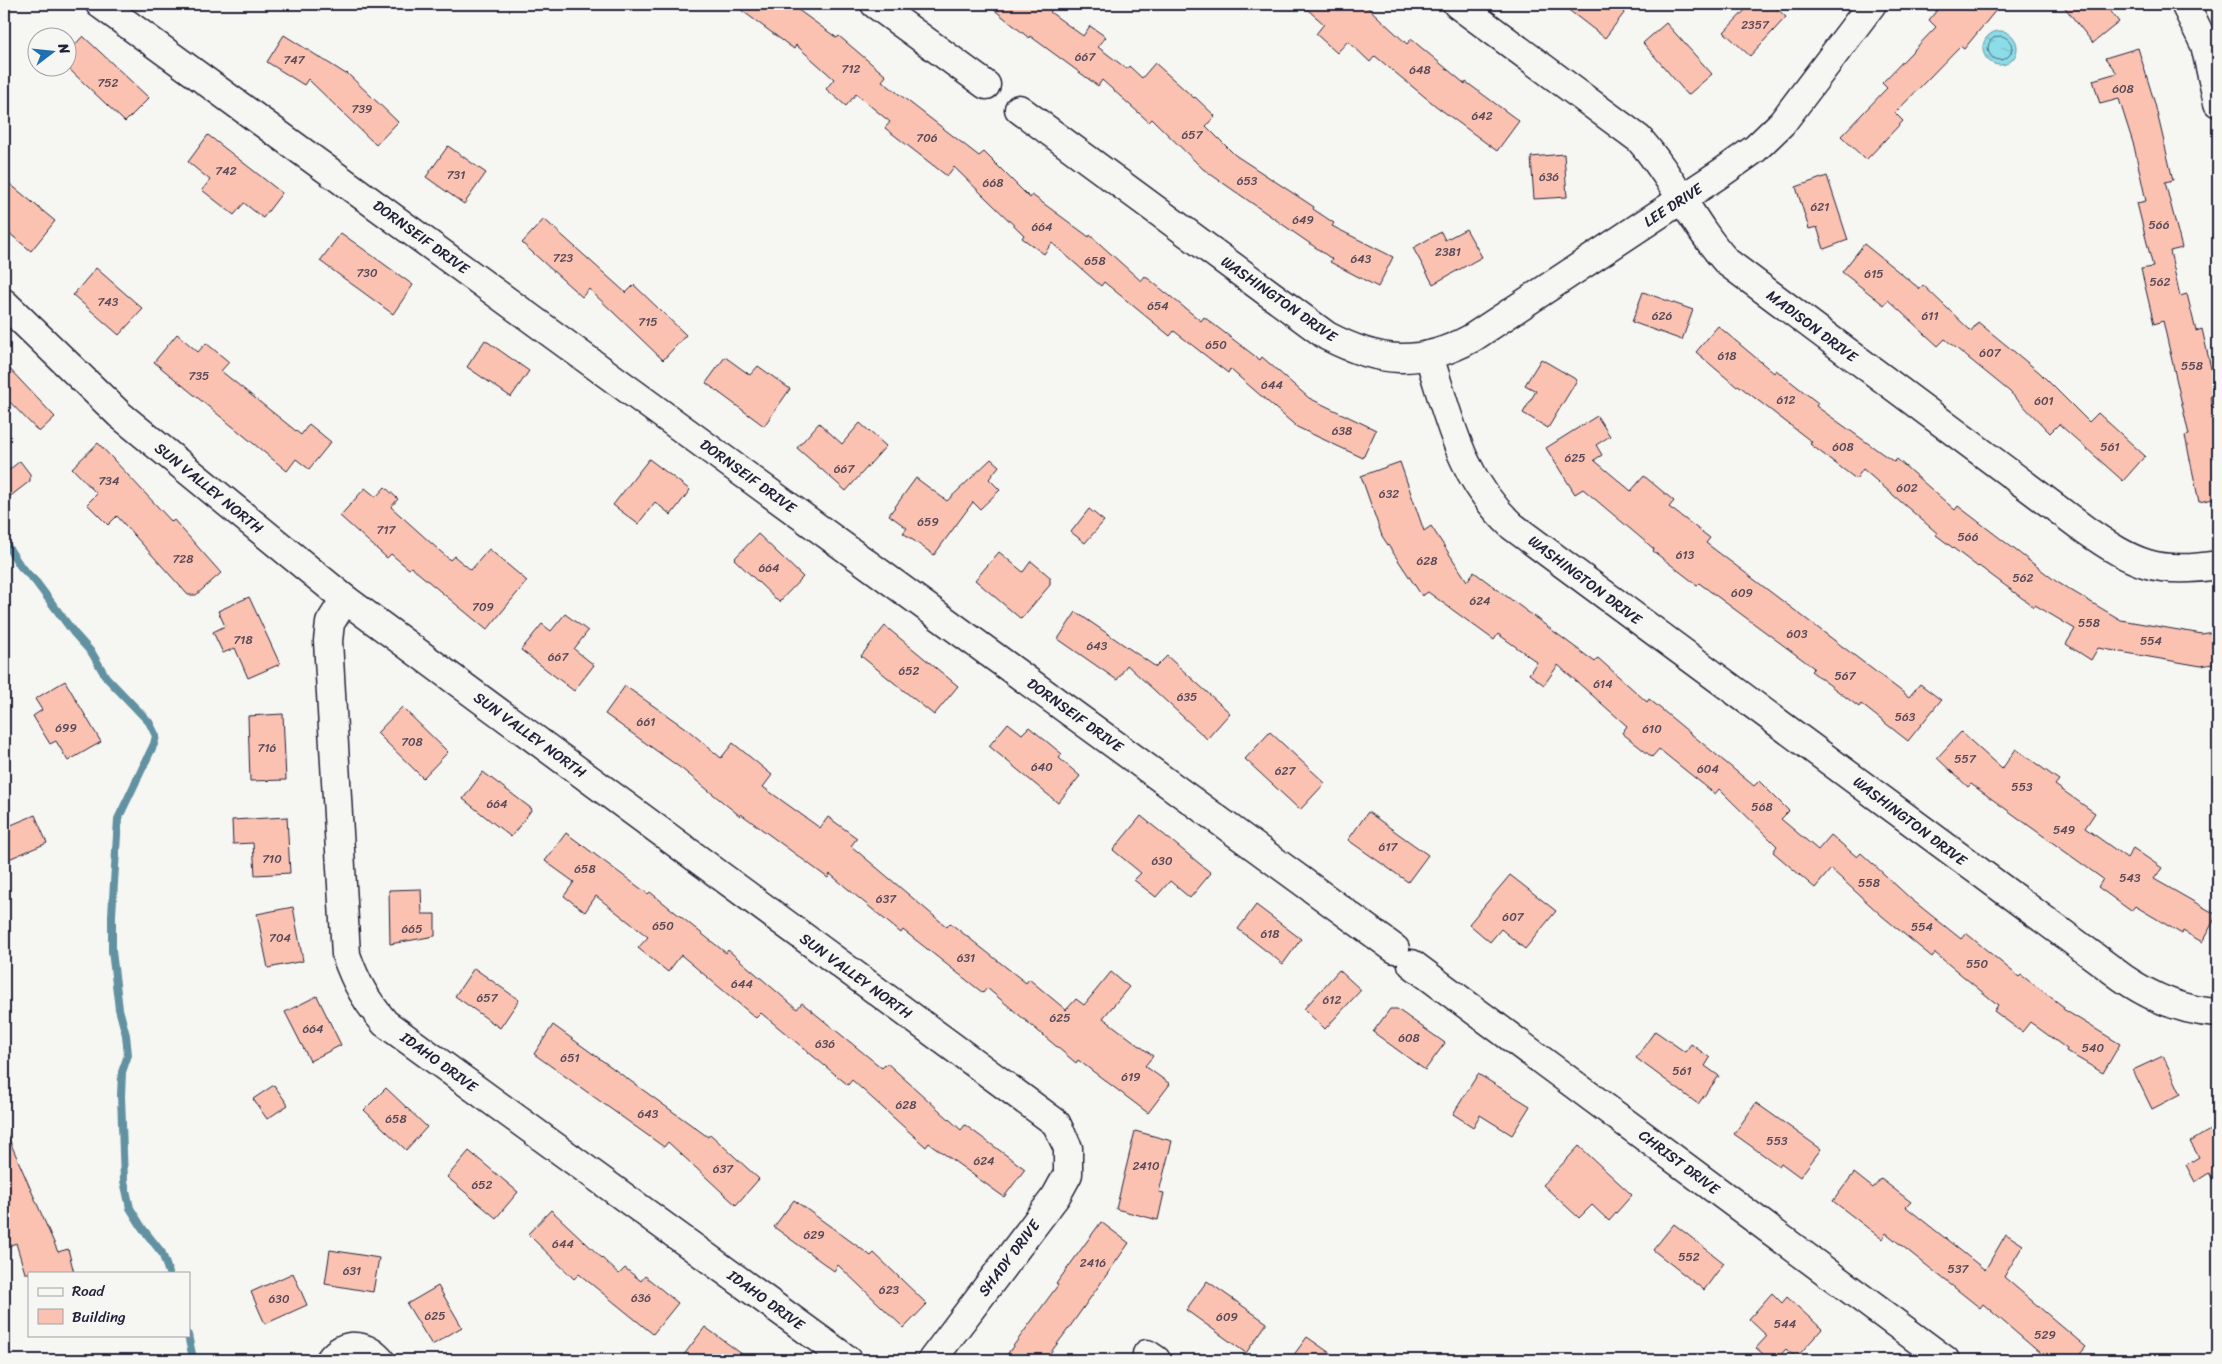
<svg xmlns="http://www.w3.org/2000/svg" width="2222" height="1364" viewBox="0 0 2222 1364" font-family="Sriracha,sans-serif">
<defs>
<pattern id="water-ripples" width="26" height="14" patternUnits="userSpaceOnUse" patternTransform="scale(1.25)"><rect width="26" height="14" fill="#8cdde7"/><path d="M2 4q2-2 4 0t4 0M15 11q2-2 4 0t4 0" fill="none" stroke="#78bdc7"/></pattern>
</defs>
<rect width="100%" height="100%" fill="#f6f6f2"/>
<filter id="ink" filterUnits="userSpaceOnUse"><feTurbulence type="fractalNoise" baseFrequency=".02" numOctaves="2"/><feDisplacementMap in="SourceGraphic" scale="10" xChannelSelector="R" yChannelSelector="G"/><feConvolveMatrix kernelMatrix="1 2 1 2 8 2 1 2 1" color-interpolation-filters="sRGB"/></filter>
<g filter="url(#ink)">
<circle fill="url(#water-ripples)" stroke="#6292a2" cx="2000" cy="48" r="17"/>
<g fill="none" stroke-linecap="round" stroke-linejoin="round">
<circle stroke="#4c6d80" stroke-width="1" cx="2000" cy="48" r="12"/>
<g stroke="#6292a2" stroke-width="8">
<path d="M4,541L21,567L36,582L74,633L92,653L106,677L149,722L156,736L154,744L118,819L112,915V951L119,1009L126,1035L128,1055L122,1072L121,1096L124,1181L130,1208L143,1229L162,1253L169,1273"/>
<path d="M188,1335L192,1354L195,1360"/>
</g>
</g>
<g fill="#fbc2b2" stroke="#22223b">
<path d="M733,4H790L837,38L839,36L886,76L882,81L979,156L984,152L1030,198L1032,195L1089,237L1090,235L1141,281L1145,276L1201,321L1204,317L1260,360L1262,357L1309,398L1376,430L1363,458L1297,427L1230,369L1228,373L1174,331L1170,336L1104,282L1101,286L1052,243L1044,254L1022,238L1024,235L954,167L947,176L885,128L890,122L856,94L846,106L826,89L834,79L796,45L794,49Z"/>
<path d="M987,4H1057L1050,12L1083,36L1090,26L1106,37L1098,47L1127,69L1129,66L1142,78L1155,63L1194,98L1195,97L1215,116L1206,126L1235,155L1314,207L1313,209L1334,223L1332,226L1393,257L1378,287L1330,262L1332,259L1203,169L1152,119L1149,122L1102,80L1098,86L1030,36L1029,38Z"/>
<path d="M1301,4H1364L1407,44L1411,39L1465,84L1466,82L1519,121L1497,151L1436,106L1375,56L1370,62L1348,41L1337,53L1316,34L1324,24Z"/>
<path d="M1561,4H1631L1605,38Z"/>
<path d="M1751,4H1772L1786,17L1750,56L1724,32Z"/>
<path d="M1942,4H2001L1964,49L1960,46L1895,113L1903,121L1866,160L1841,136L1887,88L1882,83L1936,27L1929,20Z"/>
<path d="M2062,4H2105L2119,22L2093,43Z"/>
<path d="M1666,23L1712,74L1688,95L1643,43Z"/>
<path d="M284,35L346,74L347,73L398,122L376,145L308,79L304,85L267,62Z"/>
<path d="M83,36L149,98L125,122L68,68V52Z"/>
<path d="M2138,48L2155,104L2173,180L2165,182L2182,248L2170,251L2180,296L2187,294L2196,331L2202,329L2217,395L2210,397L2218,434V498L2199,502L2185,436L2189,435L2163,321L2154,324L2141,269L2153,267L2137,203L2146,201L2134,146L2119,99L2100,104L2093,80L2117,73L2105,58Z"/>
<path d="M208,135L282,193L263,218L244,203L234,215L202,190L210,180L188,162Z"/>
<path d="M448,146L486,173L464,204L426,177Z"/>
<path d="M1564,154L1567,197L1534,199L1531,157Z"/>
<path d="M1827,176L1848,240L1824,249L1817,227L1809,229L1796,187Z"/>
<path d="M4,179L55,221L31,251L4,229Z"/>
<path d="M544,219L626,293L634,285L686,335L663,360L589,289L582,297L522,243Z"/>
<path d="M1466,229L1482,257L1433,284L1413,248L1441,232L1445,240Z"/>
<path d="M341,233L413,285L393,314L320,261Z"/>
<path d="M1864,244L1920,289L1923,285L1971,331L1978,322L2039,372L2089,422L2098,413L2145,456L2123,481L2059,424L2050,433L2009,391L1945,339L1938,346L1888,300L1884,305L1842,272Z"/>
<path d="M96,268L143,309L119,335L73,295Z"/>
<path d="M1643,292L1693,310L1682,340L1632,322Z"/>
<path d="M1718,326L1774,373L1776,370L1818,403L1816,406L1894,462L1897,459L1955,510L1958,506L2057,582L2121,620L2202,634L2218,631V663L2201,666L2098,648L2091,660L2066,644L2075,629L2035,605L2034,607L1979,566L1978,567L1936,535L1937,533L1863,469L1856,479L1810,444L1812,442L1738,385L1737,387L1696,352Z"/>
<path d="M177,334L198,352L206,343L229,362L221,371L301,435L309,424L331,442L309,469L296,459L287,471L154,362Z"/>
<path d="M485,340L529,371L511,397L467,367Z"/>
<path d="M725,357L750,375L758,366L790,389L764,426L706,383Z"/>
<path d="M1541,359L1577,380L1548,428L1523,413L1536,391L1525,385Z"/>
<path d="M4,363L55,417L39,432L4,396Z"/>
<path d="M1597,416L1610,436L1596,445L1602,455L1594,460L1631,491L1644,476L1674,501L1669,507L1710,538L1706,543L1909,697L1920,684L1941,700L1908,741L1861,704L1859,707L1811,671L1814,668L1699,583L1697,585L1653,551L1654,549L1583,489L1575,494L1546,448Z"/>
<path d="M819,423L842,444L860,423L886,446L846,491L797,448Z"/>
<path d="M98,443L172,522L174,520L221,573L196,595H188L117,516L108,525L87,504L97,494L72,468Z"/>
<path d="M649,459L690,490L671,515L655,502L638,524L613,505Z"/>
<path d="M991,459L999,466L989,479L1000,490L980,509L973,502L934,555L903,533L907,528L889,515L916,478L947,501Z"/>
<path d="M20,461L30,474V481L4,501V474Z"/>
<path d="M1400,462L1424,531L1431,526L1467,581L1474,572L1595,662L1598,658L1647,702L1649,699L1754,786L1759,781L1789,811L1781,819L1818,850L1831,835L1857,857L1861,853L1911,899L1961,939L1966,933L2019,977L2021,975L2064,1007L2063,1009L2120,1044L2103,1073L2066,1051L2067,1049L2030,1022L2022,1032L1994,1011L1998,1005L1935,953L1932,957L1882,916L1831,869L1815,888L1773,852L1777,846L1719,789L1715,794L1659,749L1652,757L1622,733L1627,726L1558,665L1544,685L1529,674L1537,662L1498,634L1494,640L1428,592L1422,596L1382,536L1361,476Z"/>
<path d="M385,487L398,499L391,507L450,560L454,556L471,570L489,549L527,581L487,630L411,567L409,569L391,554L387,558L340,516L365,488L376,497Z"/>
<path d="M1089,509L1104,521L1085,543L1071,532Z"/>
<path d="M758,534L803,577L779,602L734,559Z"/>
<path d="M999,552L1023,572L1031,561L1050,577V585L1021,619L975,580Z"/>
<path d="M249,597L280,664L248,678L235,648L223,653L213,632L225,626L218,611Z"/>
<path d="M1076,612L1156,667L1167,656L1230,713L1207,739L1127,665L1117,680L1058,639Z"/>
<path d="M565,614L588,631L574,649L594,665L574,691L521,650L542,624L551,631Z"/>
<path d="M885,626L958,686L934,715L861,656Z"/>
<path d="M65,681L101,742L68,761L56,741L50,744L33,716L42,710L35,699Z"/>
<path d="M625,686L688,730L721,758L733,743L772,775L763,787L820,828L828,817L857,838L851,846L947,927L950,923L1026,983L1029,979L1066,1010L1076,999L1084,1005L1111,972L1129,987L1103,1018L1153,1056L1145,1066L1170,1084L1148,1113L1078,1060L1076,1063L987,988L983,993L903,930L901,933L830,874L828,878L741,814L740,816L682,769L605,714Z"/>
<path d="M402,707L448,752L423,778L377,733Z"/>
<path d="M283,714L286,780L250,781L248,716Z"/>
<path d="M1008,723L1022,734L1029,727L1062,754L1059,758L1080,776L1058,803L989,746Z"/>
<path d="M1270,732L1325,783L1300,810L1245,759Z"/>
<path d="M1961,732L2002,769L2016,749L2059,780L2055,785L2095,813L2085,828L2127,858L2133,848L2162,868L2154,879L2217,915L2202,942L2183,931L2182,934L2135,906L2131,911L2098,887L2103,879L1971,784L1968,787L1937,758Z"/>
<path d="M483,772L532,809L511,837L463,799Z"/>
<path d="M1368,812L1428,855L1408,882L1348,840Z"/>
<path d="M35,815L47,843L4,861V828Z"/>
<path d="M1141,816L1211,873L1190,898L1170,881L1156,897L1134,880L1141,873L1113,850Z"/>
<path d="M287,817L290,873L255,875L253,843L233,844L232,820Z"/>
<path d="M566,833L648,894L650,892L726,953L728,950L797,1009L802,1003L882,1068L887,1063L961,1130L965,1125L1025,1169L1004,1197L929,1143L926,1147L852,1080L848,1085L761,1013L756,1018L681,955L668,972L638,948L648,937L596,896L585,912L564,896L574,882L545,861Z"/>
<path d="M1510,875L1556,911L1525,949L1501,929L1490,942L1469,924Z"/>
<path d="M421,889L422,914H435V936L390,944L389,890Z"/>
<path d="M1256,905L1301,939L1283,964L1238,929Z"/>
<path d="M293,907L303,961L268,968L257,914Z"/>
<path d="M474,968L519,1000L500,1028L455,996Z"/>
<path d="M1339,970L1361,990L1325,1029L1304,1009Z"/>
<path d="M317,996L341,1045L310,1061L285,1012Z"/>
<path d="M1390,1009H1397L1445,1043L1425,1070L1373,1032Z"/>
<path d="M553,1025L708,1137L710,1134L759,1179L736,1205L668,1142L664,1147L534,1054Z"/>
<path d="M1655,1031L1685,1052L1691,1044L1710,1058L1705,1066L1719,1076L1698,1104L1636,1058Z"/>
<path d="M2163,1056L2181,1094L2152,1109L2133,1070Z"/>
<path d="M1478,1074L1530,1106L1512,1135L1480,1115L1473,1127L1453,1114Z"/>
<path d="M274,1085L288,1105L267,1119L253,1099Z"/>
<path d="M386,1088L427,1127L406,1150L364,1110Z"/>
<path d="M1756,1103L1821,1149L1800,1177L1781,1163L1779,1166L1734,1134Z"/>
<path d="M2218,1125V1188L2209,1173L2195,1182L2186,1165L2199,1157L2190,1142Z"/>
<path d="M4,1128L58,1252L68,1249L74,1273H25L16,1243L4,1248Z"/>
<path d="M1135,1131L1172,1141L1159,1192L1164,1193L1158,1220L1116,1209Z"/>
<path d="M1579,1146L1632,1195L1609,1221L1592,1205L1579,1218L1543,1185Z"/>
<path d="M469,1151L518,1192L496,1218L447,1177Z"/>
<path d="M1854,1173L1873,1188L1881,1179L1911,1202L1906,1207L1985,1270L2006,1234L2023,1245L2004,1277L2086,1347L2075,1360H2048L1983,1304L1980,1308L1886,1233L1882,1239L1833,1201Z"/>
<path d="M794,1200L871,1256L874,1253L927,1304L904,1328L838,1265L834,1271L774,1227Z"/>
<path d="M551,1210L619,1274L625,1268L641,1281L645,1276L678,1303L653,1334L579,1274L574,1279L528,1234Z"/>
<path d="M1101,1222L1129,1243L1069,1328L1045,1360H1003L1058,1285L1056,1284Z"/>
<path d="M1674,1224L1724,1263L1704,1290L1653,1250Z"/>
<path d="M330,1250L379,1258L373,1292L325,1284Z"/>
<path d="M293,1273L307,1305L265,1324L251,1292Z"/>
<path d="M1207,1281L1267,1323L1246,1353L1186,1310Z"/>
<path d="M438,1286L462,1327L432,1345L407,1304Z"/>
<path d="M1772,1293L1782,1303L1787,1297L1822,1329L1796,1358L1786,1349L1776,1360H1770L1756,1348L1767,1336L1749,1319Z"/>
<path d="M705,1327L750,1360H680Z"/>
<path d="M1307,1337L1340,1360H1290Z"/>
</g>
<g fill="none" stroke-linecap="round" stroke-linejoin="round">
<g stroke="#22223b" stroke-width="31">
<g id="minor">
<path d="M100,4L1395,949"/>
<path d="M875,4L986,85"/>
<path d="M1457,4L1639,139C1673,177 1693,225 1727,262L2084,529C2134,564 2157,575 2218,565"/>
<path d="M2185,4L2205,45L2218,103"/>
<path d="M1019,109L1327,336C1379,363 1419,367 1472,338L1724,171L1755,149L1782,123L1872,4"/>
<path d="M4,303L120,415L345,599L1056,1123L1068,1148V1174L1056,1196L932,1360"/>
<path d="M1429,356C1450,421 1460,477 1512,526L2123,978C2152,998 2182,1011 2218,1013"/>
<path d="M345,599L330,623L328,641L346,955C356,983 366,1001 385,1023L848,1360"/>
<path d="M1412,964L1945,1360"/>
<path d="M1147,1354L1156,1360"/>
<path d="M330,1360C344,1342 365,1343 380,1360"/>
</g>
</g>
<use href="#minor" stroke="#f6f6f2" stroke-width="28"/>
</g>
</g>
<g text-anchor="middle" stroke-width="5" stroke-linejoin="round" paint-order="stroke">
<g font-size="12" fill="#584a59">
<text x="1755" y="29">2357</text>
<text x="1085" y="61">667</text>
<text x="294" y="64">747</text>
<text x="851" y="73">712</text>
<text x="1420" y="74">648</text>
<text x="108" y="87">752</text>
<text x="2123" y="93">608</text>
<text x="362" y="113">739</text>
<text x="1482" y="120">642</text>
<text x="1192" y="139">657</text>
<text x="927" y="142">706</text>
<text x="226" y="175">742</text>
<text x="456" y="179">731</text>
<text x="1549" y="181">636</text>
<text x="1247" y="185">653</text>
<text x="993" y="187">668</text>
<text x="1820" y="211">621</text>
<text x="1303" y="224">649</text>
<text x="2159" y="229">566</text>
<text x="1042" y="231">664</text>
<text x="1448" y="256">2381</text>
<text x="563" y="262">723</text>
<text x="1361" y="263">643</text>
<text x="1095" y="265">658</text>
<text x="367" y="277">730</text>
<text x="1874" y="278">615</text>
<text x="2160" y="286">562</text>
<text x="108" y="306">743</text>
<text x="1158" y="310">654</text>
<text x="1662" y="320">626</text>
<text x="1930" y="320">611</text>
<text x="648" y="326">715</text>
<text x="1216" y="349">650</text>
<text x="1990" y="357">607</text>
<text x="1727" y="360">618</text>
<text x="2192" y="370">558</text>
<text x="199" y="380">735</text>
<text x="1272" y="389">644</text>
<text x="1786" y="404">612</text>
<text x="2044" y="405">601</text>
<text x="1342" y="435">638</text>
<text x="1843" y="451">608</text>
<text x="2110" y="451">561</text>
<text x="1575" y="462">625</text>
<text x="844" y="473">667</text>
<text x="109" y="485">734</text>
<text x="1907" y="492">602</text>
<text x="1389" y="498">632</text>
<text x="928" y="526">659</text>
<text x="386" y="534">717</text>
<text x="1968" y="541">566</text>
<text x="1685" y="559">613</text>
<text x="183" y="563">728</text>
<text x="1427" y="565">628</text>
<text x="769" y="572">664</text>
<text x="2023" y="582">562</text>
<text x="1742" y="597">609</text>
<text x="1480" y="605">624</text>
<text x="483" y="611">709</text>
<text x="2089" y="627">558</text>
<text x="1797" y="638">603</text>
<text x="243" y="644">718</text>
<text x="2151" y="645">554</text>
<text x="1097" y="650">643</text>
<text x="558" y="661">667</text>
<text x="909" y="675">652</text>
<text x="1845" y="680">567</text>
<text x="1603" y="688">614</text>
<text x="1187" y="701">635</text>
<text x="1905" y="721">563</text>
<text x="646" y="726">661</text>
<text x="66" y="732">699</text>
<text x="1652" y="733">610</text>
<text x="412" y="746">708</text>
<text x="267" y="752">716</text>
<text x="1965" y="763">557</text>
<text x="1042" y="771">640</text>
<text x="1708" y="773">604</text>
<text x="1285" y="775">627</text>
<text x="2022" y="791">553</text>
<text x="497" y="808">664</text>
<text x="1762" y="811">568</text>
<text x="2064" y="834">549</text>
<text x="1388" y="851">617</text>
<text x="272" y="863">710</text>
<text x="1162" y="865">630</text>
<text x="585" y="873">658</text>
<text x="2130" y="882">543</text>
<text x="1869" y="887">558</text>
<text x="886" y="903">637</text>
<text x="1513" y="921">607</text>
<text x="663" y="930">650</text>
<text x="1922" y="931">554</text>
<text x="412" y="933">665</text>
<text x="1270" y="938">618</text>
<text x="280" y="942">704</text>
<text x="966" y="962">631</text>
<text x="1977" y="968">550</text>
<text x="742" y="988">644</text>
<text x="487" y="1002">657</text>
<text x="1332" y="1004">612</text>
<text x="1060" y="1022">625</text>
<text x="313" y="1033">664</text>
<text x="1409" y="1042">608</text>
<text x="825" y="1048">636</text>
<text x="2093" y="1052">540</text>
<text x="570" y="1062">651</text>
<text x="1682" y="1075">561</text>
<text x="1131" y="1081">619</text>
<text x="906" y="1109">628</text>
<text x="648" y="1118">643</text>
<text x="396" y="1123">658</text>
<text x="1777" y="1145">553</text>
<text x="984" y="1165">624</text>
<text x="1146" y="1170">2410</text>
<text x="723" y="1173">637</text>
<text x="482" y="1189">652</text>
<text x="814" y="1239">629</text>
<text x="563" y="1248">644</text>
<text x="1689" y="1261">552</text>
<text x="1093" y="1267">2416</text>
<text x="1958" y="1273">537</text>
<text x="352" y="1275">631</text>
<text x="889" y="1294">623</text>
<text x="641" y="1302">636</text>
<text x="279" y="1303">630</text>
<text x="435" y="1320">625</text>
<text x="1227" y="1321">609</text>
<text x="1785" y="1328">544</text>
<text x="2045" y="1339">529</text>
</g>
<g font-size="15" fill="#22223b" stroke="#f6f6f2">
<text transform="translate(1673 205) rotate(-33)" y="5">LEE DRIVE</text>
<text transform="translate(421 237) rotate(36)" y="5">DORNSEIF DRIVE</text>
<text transform="translate(1279 299) rotate(35)" y="5">WASHINGTON DRIVE</text>
<text transform="translate(1812 326) rotate(37)" y="5">MADISON DRIVE</text>
<text transform="translate(748 476) rotate(36)" y="5">DORNSEIF DRIVE</text>
<text transform="translate(209 488) rotate(39)" y="5">SUN VALLEY NORTH</text>
<text transform="translate(1585 580) rotate(37)" y="5">WASHINGTON DRIVE</text>
<text transform="translate(1075 715) rotate(36)" y="5">DORNSEIF DRIVE</text>
<text transform="translate(530 735) rotate(36)" y="5">SUN VALLEY NORTH</text>
<text transform="translate(1910 821) rotate(37)" y="5">WASHINGTON DRIVE</text>
<text transform="translate(856 976) rotate(36)" y="5">SUN VALLEY NORTH</text>
<text transform="translate(439 1062) rotate(36)" y="5">IDAHO DRIVE</text>
<text transform="translate(1679 1162) rotate(37)" y="5">CHRIST DRIVE</text>
<text transform="translate(1009 1258) rotate(-53)" y="5">SHADY DRIVE</text>
<text transform="translate(766 1300) rotate(36)" y="5">IDAHO DRIVE</text>
</g>
</g>
<rect width="2222" height="1364" fill="none" stroke="#f6f6f2" stroke-width="20"/>
<rect x="10" y="10" width="2202" height="1344" fill="none" stroke="#22223b" stroke-width="2" filter="url(#ink)"/>
<rect x="28" y="1272" width="162" height="65" fill="#f6f6f2" stroke="#a1a1a9"/>
<rect x="38" y="1288" width="25" height="8" fill="#f6f6f2" stroke="#a1a1a9"/>
<text x="72" y="1296" font-size="15" fill="#22223b">Road</text>
<rect x="38" y="1309" width="25" height="15" fill="#fbc2b2" stroke="#a1a1a9"/>
<text x="72" y="1322" font-size="15" fill="#22223b">Building</text>
<g transform="translate(52 52) rotate(74)"><circle r="24" fill="#f6f6f2" stroke="#a1a1a9"/>
<path d="M0-4L9 19L0 12L-9 19Z" fill="#1f6fb2"/>
<text y="-8" font-size="14" font-weight="bold" text-anchor="middle" fill="#22223b">N</text>
</g>
</svg>
